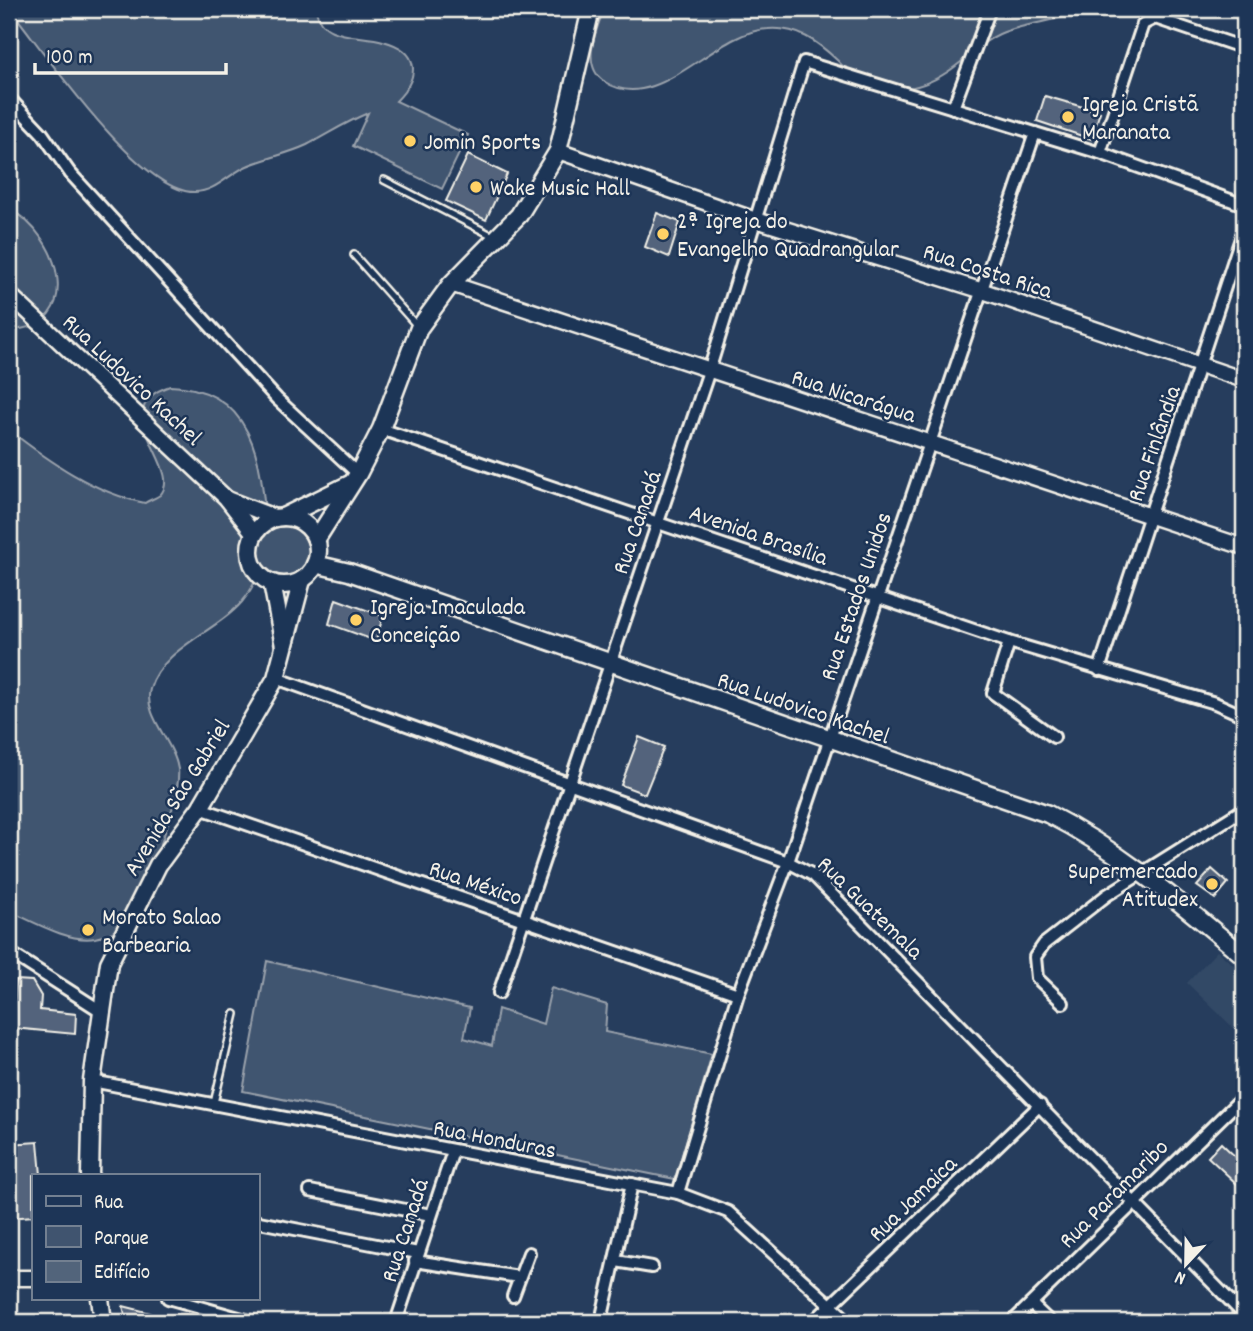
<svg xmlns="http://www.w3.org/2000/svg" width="1253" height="1331" viewBox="0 0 1253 1331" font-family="Dekko,sans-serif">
<rect width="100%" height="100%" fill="#263d5d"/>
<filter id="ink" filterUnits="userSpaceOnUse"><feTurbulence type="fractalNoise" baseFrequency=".0143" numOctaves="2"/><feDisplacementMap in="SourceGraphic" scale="14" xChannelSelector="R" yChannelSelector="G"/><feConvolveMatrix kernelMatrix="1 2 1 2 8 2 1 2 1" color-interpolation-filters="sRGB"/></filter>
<g filter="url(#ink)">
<path fill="#334966" d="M1217,951L1244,974V1038L1187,983Z"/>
<g fill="#40546f" stroke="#9aa2ac" stroke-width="2">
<path d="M10,9H316C320,41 360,34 383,41C421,51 420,77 396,101L468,135L442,189L353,146L368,113C346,122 328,134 307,145C288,154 266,158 247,166C229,174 215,192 195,192C140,194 44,51 10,9Z"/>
<path d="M604,9H1086C1060,21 1031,22 1004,32C988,38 974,51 961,62C928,89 896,97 858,79C850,75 844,67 838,61C817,41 798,27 768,29C714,31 658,116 605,82C580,66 596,30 604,9Z"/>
<path d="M9,209C61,235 86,328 9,330Z"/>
<path d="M170,386C253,388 262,461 266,527C290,517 311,527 313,554C305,582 281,586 260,569C256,580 250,593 242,602C216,632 162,648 150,689C143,716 174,742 178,769C182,800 141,904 119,927C113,934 103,936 95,938C69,943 32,921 9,911V430C49,461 94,493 145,503C149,500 156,498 160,495C186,469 102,408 170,386Z"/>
<path d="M267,961L470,1008L464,1038L492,1046L498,1009L543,1024L551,988L607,1005L605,1032L712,1054L675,1179L243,1091Z"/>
</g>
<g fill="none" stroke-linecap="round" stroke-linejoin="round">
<path stroke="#9fa7ae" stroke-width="3.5" d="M774,9H777"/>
</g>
<g fill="#52647b" stroke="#f4f1e8" stroke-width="2">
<path d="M1045,96L1100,112L1091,139L1037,121Z"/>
<path d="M468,155L507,174L486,220L446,201Z"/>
<path d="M657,213L680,222L669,257L645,247Z"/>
<path d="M336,599L383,616L376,641L329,624Z"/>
<path d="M639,737L664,747L645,794L621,785Z"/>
<path d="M1212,869L1228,883L1215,899L1197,886Z"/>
<path d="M16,980L32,981L41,996L40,1010L76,1014L75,1034L13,1028Z"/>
<path d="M38,1142L41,1175H33V1216L9,1218V1144Z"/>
<path d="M1221,1143L1244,1165V1176L1237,1184L1208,1157Z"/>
<path d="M123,1306L151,1313L155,1322H127Z"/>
</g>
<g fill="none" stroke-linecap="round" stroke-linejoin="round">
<g stroke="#f4f1e8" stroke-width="10">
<g id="service">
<path d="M384,180L495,237"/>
<path d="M354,255L417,326"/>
<path d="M214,1103L235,1014"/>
</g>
</g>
<g stroke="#f4f1e8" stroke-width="16">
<g id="minor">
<path d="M576,9L589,15"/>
<path d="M9,98L42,133L70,173L277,399L358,474"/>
<path d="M953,108L990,9"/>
<path d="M1100,153L1143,24L1155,18L1244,48"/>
<path d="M381,429L1009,642L1215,703L1244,716"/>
<path d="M1009,642L993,693L1054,737"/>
<path d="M1099,670L1244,229"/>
<path d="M276,678L788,862L813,875L1244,1315"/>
<path d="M200,808L738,994"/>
<path d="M9,952L101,1011"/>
<path d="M499,993L709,371L804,62L1100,153L1244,205"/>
<path d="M1063,1003L1037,978L1035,957L1044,944L1107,895L1244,809"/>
<path d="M92,1081L678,1193L728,1212L849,1322"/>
<path d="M310,1191L431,1215"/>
<path d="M678,1193L738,994L788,862L1035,133"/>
<path d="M259,1222L418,1253"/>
<path d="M415,1261L519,1277"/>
<path d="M616,1261L652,1267"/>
<path d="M513,1296L529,1253"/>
<path d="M168,1298L253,1322"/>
<path d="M1031,1304L1050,1322"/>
<path d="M603,1312L632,1184"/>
<path d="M396,1322L453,1151"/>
<path d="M813,1322L1040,1105"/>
<path d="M1012,1322L1244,1096"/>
</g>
</g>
<g stroke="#f4f1e8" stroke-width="19">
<g id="tertiary">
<path d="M558,151L756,220L983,291L1244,380"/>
<path d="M451,284L1244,547"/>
<path d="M9,294L226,498L254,534"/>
<path d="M227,499L277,518"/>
<path d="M9,1278H33"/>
</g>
</g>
<g stroke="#f4f1e8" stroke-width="21">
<g id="secondary">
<path d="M283,517L350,484"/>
<circle cx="284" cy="551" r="34"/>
<path d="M316,540L358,474L381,429L419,328L451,284L519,215L558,151L591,9"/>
<path d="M315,564L349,572L1048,814C1121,851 1181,904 1244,956"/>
<path d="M272,583L284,646"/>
<path d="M90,1175L92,1081L109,963L158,865L200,808L276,678L302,580"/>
<path d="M100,1298L103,1322"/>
</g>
</g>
<path stroke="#f4f1e8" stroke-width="2.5" stroke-dasharray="7 5" stroke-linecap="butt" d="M1239,1003L1244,1007"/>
<use href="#service" stroke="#1d3557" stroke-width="5"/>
<use href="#minor" stroke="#1d3557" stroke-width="10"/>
<use href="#tertiary" stroke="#1d3557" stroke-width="14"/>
<use href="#secondary" stroke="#1d3557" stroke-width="16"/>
</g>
</g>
<g fill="#ffd166" stroke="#1d3557" stroke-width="2.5">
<circle cx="1068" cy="117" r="7"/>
<circle cx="410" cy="141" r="7"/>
<circle cx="476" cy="187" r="7"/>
<circle cx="663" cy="234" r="7"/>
<circle cx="356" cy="620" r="7"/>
<circle cx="1212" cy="884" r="7"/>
<circle cx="88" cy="930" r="7"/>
</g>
<g text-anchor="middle" stroke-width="5" stroke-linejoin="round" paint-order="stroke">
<g font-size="24" fill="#f4f1e8" stroke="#1d3557" text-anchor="start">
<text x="1082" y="111">Igreja Cristã<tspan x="1082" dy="28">Maranata</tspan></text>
<text x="424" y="149">Jomin Sports</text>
<text x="490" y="195">Wake Music Hall</text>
<text x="677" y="228">2ª Igreja do<tspan x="677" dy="28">Evangelho Quadrangular</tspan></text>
<text x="370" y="614">Igreja Imaculada<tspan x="370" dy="28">Conceição</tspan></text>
<text x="1198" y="878" text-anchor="end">Supermercado<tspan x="1198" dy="28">Atitudex</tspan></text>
<text x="102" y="924">Morato Salao<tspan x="102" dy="28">Barbearia</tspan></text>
</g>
<g font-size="24" fill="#f4f1e8" stroke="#1d3557">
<text transform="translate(988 270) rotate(18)" y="8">Rua Costa Rica</text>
<text transform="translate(133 379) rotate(43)" y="8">Rua Ludovico Kachel</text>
<text transform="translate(854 395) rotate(18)" y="8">Rua Nicarágua</text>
<text transform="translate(1153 443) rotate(-71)" y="8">Rua Finlândia</text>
<text transform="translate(636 522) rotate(-71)" y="8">Rua Canadá</text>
<text transform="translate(759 534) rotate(19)" y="8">Avenida Brasília</text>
<text transform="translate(855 596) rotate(-71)" y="8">Rua Estados Unidos</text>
<text transform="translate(804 707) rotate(19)" y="8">Rua Ludovico Kachel</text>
<text transform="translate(176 797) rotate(-58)" y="8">Avenida São Gabriel</text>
<text transform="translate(476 882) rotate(19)" y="8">Rua México</text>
<text transform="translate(871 907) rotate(44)" y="8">Rua Guatemala</text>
<text transform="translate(495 1138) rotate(11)" y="8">Rua Honduras</text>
<text transform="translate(1113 1193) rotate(-45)" y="8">Rua Paramaribo</text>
<text transform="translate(912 1198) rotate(-44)" y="8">Rua Jamaica</text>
<text transform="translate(404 1230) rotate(-72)" y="8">Rua Canadá</text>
</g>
</g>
<rect width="1253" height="1331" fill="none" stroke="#1d3557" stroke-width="35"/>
<rect x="18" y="18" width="1218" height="1296" fill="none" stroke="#f4f1e8" stroke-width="2.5" filter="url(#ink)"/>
<rect x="32" y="1174" width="228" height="126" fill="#1d3557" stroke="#738091" stroke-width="2"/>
<rect x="46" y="1196" width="35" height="10" fill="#1d3557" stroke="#738091" stroke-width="2"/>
<text x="94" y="1208" font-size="21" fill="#f4f1e8">Rua</text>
<rect x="46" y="1226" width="35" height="21" fill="#40546f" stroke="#738091" stroke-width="2"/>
<text x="94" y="1244" font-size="21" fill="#f4f1e8">Parque</text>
<rect x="46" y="1261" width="35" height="21" fill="#52647b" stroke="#738091" stroke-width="2"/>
<text x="94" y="1278" font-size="21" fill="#f4f1e8">Edifício</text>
<g transform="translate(1186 1264) rotate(202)" stroke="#1d3557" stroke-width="5" paint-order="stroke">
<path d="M0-5L12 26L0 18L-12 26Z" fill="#f4f1e8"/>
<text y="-10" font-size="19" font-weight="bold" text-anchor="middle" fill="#f4f1e8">N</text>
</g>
<path d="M35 63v10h191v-10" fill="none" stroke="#f4f1e8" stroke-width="3.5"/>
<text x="46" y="63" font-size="21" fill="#f4f1e8" stroke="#1d3557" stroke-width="5" paint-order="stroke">100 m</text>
</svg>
